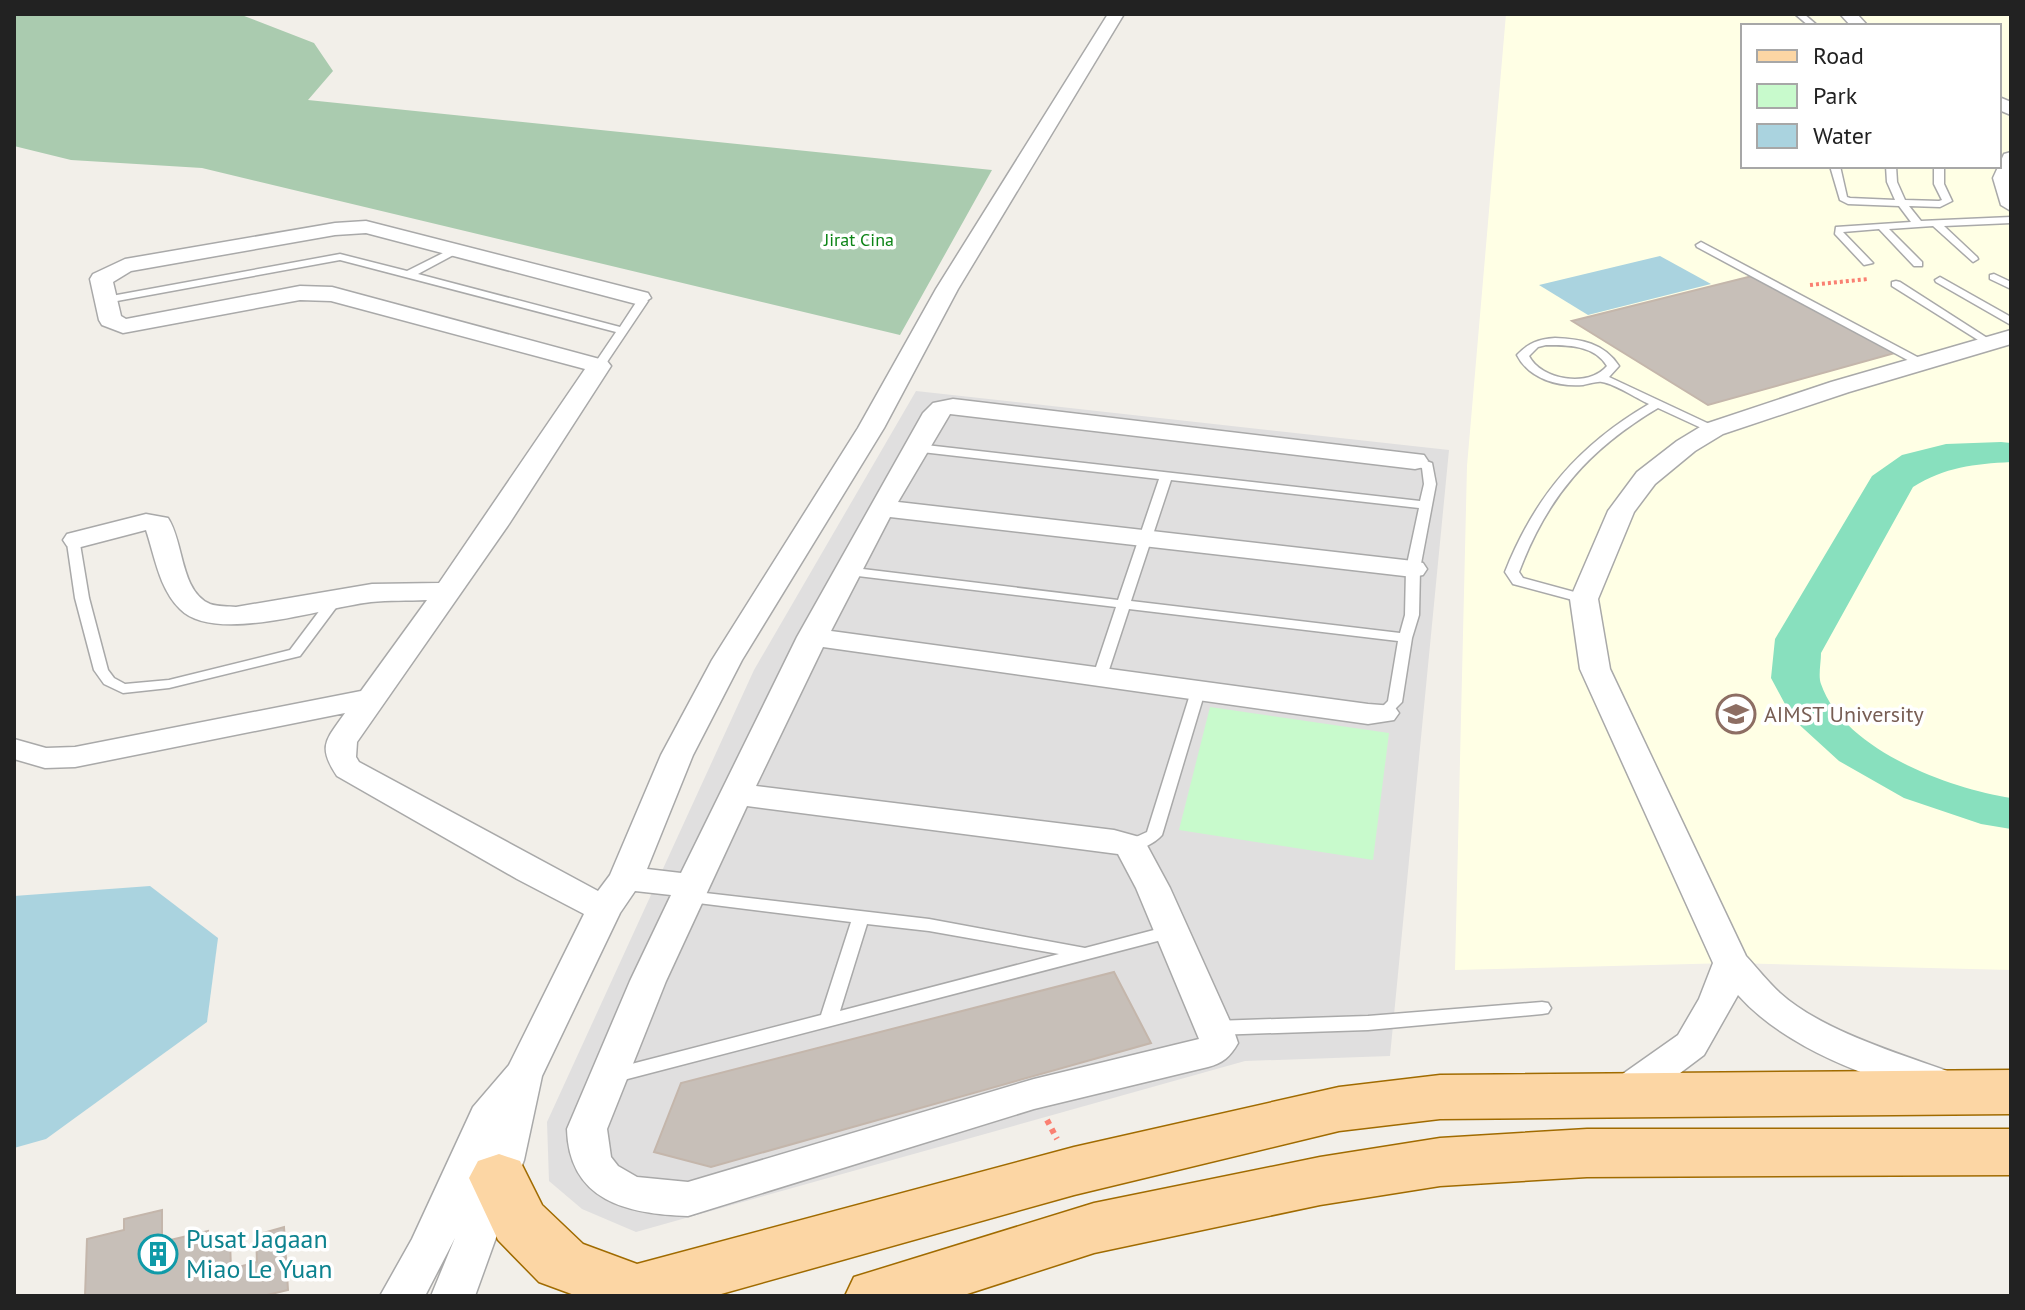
<svg xmlns="http://www.w3.org/2000/svg" width="2025" height="1310" viewBox="0 0 2025 1310" font-family="'PT Sans',sans-serif">
<rect width="100%" height="100%" fill="#f2efe9"/>
<path fill="#e0dfdf" d="M916,391L1449,450L1390,1056L1245,1061L636,1232L582,1209L549,1181L547,1122L754,670Z"/>
<path fill="#ffffe5" fill-rule="evenodd" d="M1506,14H2011V970L1731,963L1455,970L1467,466ZM1743,26H1999V166H1743Z"/>
<path fill="#aacbaf" d="M14,14H239L314,43L333,71L308,100L992,170L900,335L202,168L71,160L14,146Z"/>
<path fill="#c8facc" d="M1210,707L1389,733L1373,860L1179,830Z"/>
<path fill="#88e0be" d="M2001,442L2011,443V462C1974,464 1945,467 1913,487L1821,653C1821,663 1818,676 1821,684C1844,750 1948,788 2011,798V829L1981,824L1904,798L1839,761L1793,719L1771,678L1775,639L1872,476L1902,455L1946,444Z"/>
<g fill="#aad3df">
<path d="M1660,256L1711,284L1588,315L1539,285Z"/>
<path d="M150,886L218,938L207,1022L46,1139L14,1148V896Z"/>
</g>
<g fill="#c7bfb8" stroke="#c4b6ab" stroke-width="2">
<path d="M1752,276L1895,353L1708,405L1572,321Z"/>
<path d="M1114,972L1151,1043L711,1167L654,1152L681,1083Z"/>
<path d="M162,1210V1242L208,1231V1247L230,1241L231,1269L257,1262L256,1235L284,1227L288,1290L263,1296H85L87,1239L124,1230V1219Z"/>
</g>
<g fill="none" stroke-linecap="round" stroke-linejoin="round">
<g stroke="#a9a9a9" stroke-width="3">
<g id="service">
<path d="M1795,14H1804L1818,26H1809Z"/>
<path d="M1830,166H1840L1847,197L1850,198L1895,200L1887,182L1886,166H1896L1897,182L1905,200L1939,201L1942,200L1934,184V166H1944V184L1952,201L1940,207L1909,206L1921,221L2011,217V223L1944,226L1977,257L1978,259L1973,262L1933,226L1889,229L1922,262V266H1914L1879,229L1843,232L1873,263L1864,265L1835,234L1836,227L1911,222L1899,206L1848,204L1840,200Z"/>
<path d="M1701,242L1923,360L1925,362L1919,365L1915,364L1697,247L1696,245Z"/>
<path d="M455,247L460,250L459,252L418,274L620,327L637,301L635,298L636,296H644L648,301L603,368L599,369L593,366L616,332L340,260L106,303L101,300L106,297L340,254L407,271Z"/>
<path d="M1994,274L2011,282V289L1990,279V275Z"/>
<path d="M1940,277L2011,317V325L1936,282L1935,280Z"/>
<path d="M1896,281L1900,282L1995,343L1990,346L1986,345L1892,286V282Z"/>
<path d="M1555,338C1581,339 1604,343 1619,366L1609,377L1720,429L1714,433L1710,432L1658,408C1589,449 1547,497 1519,572L1523,578L1589,596L1591,599L1584,603L1513,584L1505,572C1535,496 1579,445 1649,404C1636,398 1615,384 1602,382C1597,381 1589,384 1583,385C1558,387 1529,379 1517,355C1528,343 1539,339 1555,338ZM1546,345C1568,345 1594,345 1607,366C1589,388 1541,380 1529,356L1538,347Z"/>
<path d="M917,444L1420,501L1424,484L1422,468L1409,461L1415,457L1432,463L1436,484L1420,569L1419,615L1412,638L1402,702L1388,716H1378L1376,713L1388,701L1398,641L1129,609L1107,676L1100,680L1093,676L1116,607L841,574L839,571L841,568L846,567L1118,600L1159,479L913,451L911,448L913,445ZM1171,480L1419,508L1406,569L1405,615L1400,633L1131,601Z"/>
<path d="M77,536L83,540L80,544L89,598L108,670L114,678L125,684L169,680L290,650L332,594L337,593L344,597L300,656L169,688L123,693L104,684L94,670L75,598L67,543Z"/>
<path d="M1199,684L1206,688L1162,835C1155,843 1137,853 1125,850L1123,846L1125,842L1147,832L1192,688Z"/>
<path d="M688,891L929,919L1085,948L1173,925L1179,927L1181,931L1179,935L1173,937L612,1083L606,1081L603,1076L606,1071L612,1069L821,1015L851,922L682,901L680,897L682,893ZM867,924L929,931L1059,954L840,1011Z"/>
<path d="M1542,1002L1548,1003L1551,1008L1548,1013L1542,1014L1368,1030L1214,1035L1208,1033L1205,1028L1208,1023L1214,1021L1368,1016Z"/>
</g>
</g>
<g stroke="#a9a9a9" stroke-width="3">
<g id="minor">
<path d="M1108,14H1124L958,289L884,428L742,660L693,755L647,869L681,873L797,637L923,413L933,403L953,399L1424,455L1428,461L1424,467L1415,469L950,414L898,502L1413,561L1423,563L1427,569L1423,575L1413,577L890,517L831,631L1368,704L1394,706L1399,713L1394,720L1368,724L823,647L756,786L1114,830L1143,838L1170,888L1233,1028L1238,1043C1230,1057 1223,1063 1208,1067L1034,1109L688,1216C627,1214 569,1201 567,1129L630,981L671,895L635,891L620,913L542,1076L524,1160L475,1296H431L455,1238L425,1296H380L412,1239L473,1107L509,1065L584,914L517,879L337,776C317,746 326,740 345,713L75,767L45,768L14,759V739L46,748L75,747L361,691L427,600C408,601 389,600 371,602C325,607 215,645 180,609C159,588 155,557 146,530L77,548L67,546L63,540L67,534L146,514L168,518C184,542 180,591 210,604C218,607 228,606 236,607L372,584L439,583L585,369L331,301L300,300L123,333L102,325L99,320L90,279L93,274L125,259L335,223L366,221L648,293L651,298L640,305L366,233L335,235L131,271L113,282L121,316L126,319L300,286L332,287L607,361L611,366L509,524L357,742L356,757L359,762L598,891L610,875L661,755L712,660L858,428L936,289ZM747,806L1118,854L1136,888L1199,1039L1034,1079L688,1182L637,1177L618,1166L611,1157L607,1129L666,981Z"/>
<path d="M1840,14H1857L1868,26H1851Z"/>
<path d="M1999,97L2011,102V115L1999,110Z"/>
<path d="M2011,152V211L2001,205L1993,178L2004,154Z"/>
<path d="M2011,330V344L1849,392L1723,434L1695,451L1655,484L1634,512L1598,599L1610,669L1746,956C1757,968 1768,982 1780,993C1822,1031 1903,1055 1956,1074L1962,1085L1956,1096L1942,1100C1872,1078 1787,1050 1738,995L1704,1055L1635,1107L1621,1111L1607,1107L1601,1096L1607,1085L1678,1035L1699,999L1713,963L1580,669L1570,599L1608,511L1637,472L1677,441L1705,424L1831,382Z"/>
</g>
</g>
<g stroke="#a06b00" stroke-width="3">
<g id="primary">
<path d="M2011,1070V1114L1440,1119L1339,1131L1074,1195L714,1296H577L539,1282L498,1240L469,1178L478,1161L499,1154L520,1161L542,1205L583,1244L637,1264L1074,1147L1339,1087L1440,1075Z"/>
<path d="M1587,1129H2011V1175L1587,1177L1440,1186L1320,1205L1094,1253L961,1296H845L854,1277L1094,1203L1320,1157L1440,1138Z"/>
</g>
</g>
<path stroke="#fa8072" stroke-width="4" stroke-dasharray="3 3" stroke-linecap="butt" d="M1810,285L1868,279"/>
<path stroke="#fa8072" stroke-width="6" stroke-dasharray="5 5" stroke-linecap="butt" d="M1047,1120L1057,1139"/>
<use href="#service" fill="#fff" fill-rule="evenodd"/>
<use href="#minor" fill="#fff" fill-rule="evenodd"/>
<use href="#primary" fill="#fcd6a4" fill-rule="evenodd"/>
</g>
<defs>
<g id="university-ring" transform="scale(2)"><circle r="9.5" fill="#fff" stroke="#8d6e63" stroke-width="1.5"/><path d="M0-5L7-2L0 1L-7-2ZM-4 1L0 2.5L4 1V4Q0 6-4 4Z" fill="#8d6e63"/></g>
<g id="building-ring" transform="scale(2)"><circle r="9.5" fill="#fff" stroke="#0f9aa8" stroke-width="1.5"/><path d="M-4-6H4V6H1V3H-1V6H-4ZM-2.5-4.3h1.7v1.8h-1.7ZM.8-4.3h1.7v1.8H.8ZM-2.5-1h1.7V.8h-1.7ZM.8-1h1.7V.8H.8Z" fill="#0f9aa8"/></g>
</defs>
<g fill-rule="evenodd">
<use href="#university-ring" x="1736" y="714"/>
<use href="#building-ring" x="158" y="1254"/>
</g>
<g text-anchor="middle" stroke-width="7" stroke-linejoin="round" paint-order="stroke">
<g font-size="18" fill="#0c8416" stroke="#fff">
<text x="859" y="246">Jirat Cina</text>
</g>
<g font-size="22" fill="#785e54" stroke="#fff" text-anchor="start">
<text x="1764" y="722">AIMST University</text>
</g>
<g font-size="26" fill="#0d838f" stroke="#fff" text-anchor="start">
<text x="186" y="1248">Pusat Jagaan<tspan x="186" dy="30">Miao Le Yuan</tspan></text>
</g>
</g>
<rect width="2025" height="1310" fill="none" stroke="#222222" stroke-width="32"/>
<rect x="1741" y="24" width="260" height="144" fill="#ffffff" stroke="#a7a7a7" stroke-width="2"/>
<rect x="1757" y="50" width="40" height="12" fill="#fcd6a4" stroke="#a7a7a7" stroke-width="2"/>
<text x="1813" y="64" font-size="24" fill="#222222">Road</text>
<rect x="1757" y="84" width="40" height="24" fill="#c8facc" stroke="#a7a7a7" stroke-width="2"/>
<text x="1813" y="104" font-size="24" fill="#222222">Park</text>
<rect x="1757" y="124" width="40" height="24" fill="#aad3df" stroke="#a7a7a7" stroke-width="2"/>
<text x="1813" y="144" font-size="24" fill="#222222">Water</text>
</svg>
